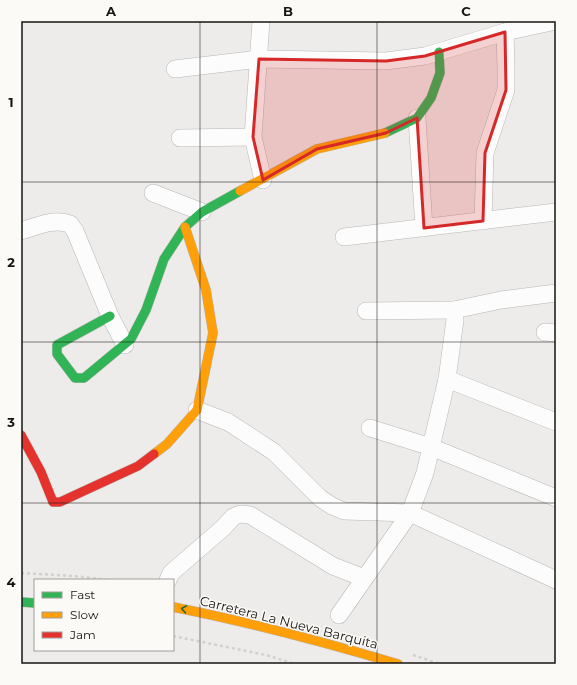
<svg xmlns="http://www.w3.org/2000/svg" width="577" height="685" viewBox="0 0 577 685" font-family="Montserrat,sans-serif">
<rect width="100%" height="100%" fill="#eeecea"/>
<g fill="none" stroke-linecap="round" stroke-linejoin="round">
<g stroke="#b7b6b4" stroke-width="18">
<g id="street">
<path d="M261,21L253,137L263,180"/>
<path d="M175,69L259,59L386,61L425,56L505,32L556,21"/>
<path d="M417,118L424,228"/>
<path d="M180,138L253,137"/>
<path d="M153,193L202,212"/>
<path d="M483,221L485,153L506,90V68L505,32"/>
<path d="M21,231C37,226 54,218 70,224L75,231L110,316L125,345"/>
<path d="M344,237L556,212"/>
<path d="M366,311L454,310"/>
<path d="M545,332L556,333"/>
<path d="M447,379L556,422"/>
<path d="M197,410L228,422L274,452L320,498L332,506L344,511L410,513L556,580"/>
<path d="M370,428L431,447L556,498"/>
<path d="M168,580L171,573L223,528L233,517L240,514L250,515L333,566L364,578"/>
<path d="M339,615L410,513L425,473L447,379L455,320L454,310L501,300L556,293"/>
</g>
</g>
<g stroke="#b7b6b4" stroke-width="10">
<g id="fast">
<path d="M385,133L417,118L431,98L440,73L439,52"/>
<path d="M110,316L57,345V354L75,378H84L131,339L146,310L164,259L185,227L202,212L240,191"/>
<path d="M21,602L35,603"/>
</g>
</g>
<g stroke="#b7b6b4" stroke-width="10">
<g id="slow">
<path d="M240,191L317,149L385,133"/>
<path d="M154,454L167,444L197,410L213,333L206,290L185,227"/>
<path d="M173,607C249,622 324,642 398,664"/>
</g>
</g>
<g stroke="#b7b6b4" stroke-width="10">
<path id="jam" d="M21,435L41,472L53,502H60L138,466L154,454"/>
</g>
<g stroke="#d0d0cf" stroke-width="2.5" stroke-dasharray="3 3" stroke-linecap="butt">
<path d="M21,573L74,576L108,580"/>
<path d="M173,636L266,655L295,664"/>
<path d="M413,655L440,664"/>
</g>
<use href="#street" stroke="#fcfcfc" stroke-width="17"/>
<use href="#fast" stroke="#30b455" stroke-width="9"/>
<use href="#slow" stroke="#ff9f0a" stroke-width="9"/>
<use href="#jam" stroke="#e5322d" stroke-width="9"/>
</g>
<defs><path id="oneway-chevron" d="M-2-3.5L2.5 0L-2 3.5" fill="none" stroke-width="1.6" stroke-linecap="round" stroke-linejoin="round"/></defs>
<use stroke="#226434" href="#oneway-chevron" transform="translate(184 609) rotate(-170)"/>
<path fill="#d62828" fill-opacity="0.2" stroke="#d62828" stroke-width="3" stroke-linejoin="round" d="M505,32L506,90L485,153L483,221L424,228L417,118L386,133L317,149L263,180L253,137L259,59L386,61L425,56Z"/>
<path fill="none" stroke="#151513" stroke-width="1" stroke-opacity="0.55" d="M200,21V664M377,21V664M21,182H556M21,342H556M21,503H556"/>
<g text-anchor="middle" stroke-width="3" stroke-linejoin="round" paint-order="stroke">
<g font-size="13" fill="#151513" stroke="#fcfaf6">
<text transform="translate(289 622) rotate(14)" y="5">Carretera La Nueva Barquita</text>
</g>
</g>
<rect width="577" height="685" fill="none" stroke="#fcfaf6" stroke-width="44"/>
<rect x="34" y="579" width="140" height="72" fill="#fcfaf6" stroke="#a09e9b"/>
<rect x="42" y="592" width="20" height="6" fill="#30b455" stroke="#a09e9b"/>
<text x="70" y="599" font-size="12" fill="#151513">Fast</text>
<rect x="42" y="612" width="20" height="6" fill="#ff9f0a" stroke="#a09e9b"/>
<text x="70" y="619" font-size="12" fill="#151513">Slow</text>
<rect x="42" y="632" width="20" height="6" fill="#e5322d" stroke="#a09e9b"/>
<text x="70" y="639" font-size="12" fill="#151513">Jam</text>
<rect x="22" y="22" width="533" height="641" fill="none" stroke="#151513" stroke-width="1.5"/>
<g font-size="13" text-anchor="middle" font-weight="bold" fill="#151513">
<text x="111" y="16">A</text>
<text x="288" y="16">B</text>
<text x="466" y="16">C</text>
<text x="11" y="107">1</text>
<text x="11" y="267">2</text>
<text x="11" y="427">3</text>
<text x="11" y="587">4</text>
</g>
</svg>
